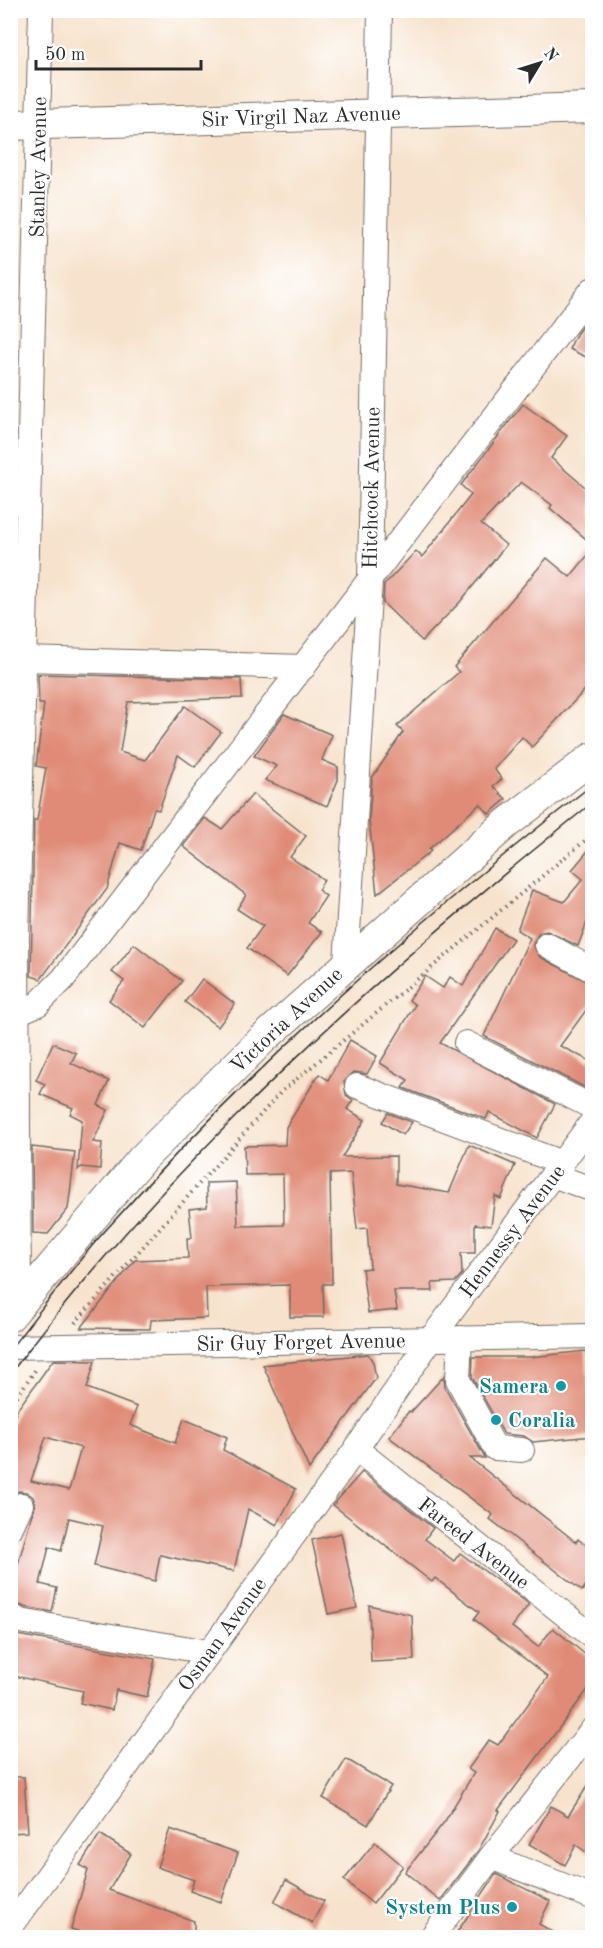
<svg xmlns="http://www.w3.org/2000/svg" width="603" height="1948" viewBox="0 0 603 1948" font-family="'Old Standard TT',serif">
<rect width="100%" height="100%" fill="#fff"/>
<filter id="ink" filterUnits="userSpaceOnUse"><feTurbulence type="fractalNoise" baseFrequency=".0167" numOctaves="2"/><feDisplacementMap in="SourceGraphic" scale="12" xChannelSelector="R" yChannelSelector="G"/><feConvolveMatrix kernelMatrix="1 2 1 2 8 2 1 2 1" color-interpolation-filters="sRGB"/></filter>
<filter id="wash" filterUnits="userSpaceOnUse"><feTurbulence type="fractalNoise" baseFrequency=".008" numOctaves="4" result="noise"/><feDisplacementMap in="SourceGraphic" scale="24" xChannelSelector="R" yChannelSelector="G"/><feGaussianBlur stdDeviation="1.35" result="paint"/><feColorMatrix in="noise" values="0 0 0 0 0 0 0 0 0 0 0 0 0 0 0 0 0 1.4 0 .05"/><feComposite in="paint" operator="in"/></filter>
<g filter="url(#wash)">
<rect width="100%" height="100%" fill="#f7e3cd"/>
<g id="blocks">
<g fill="#e08b77" fill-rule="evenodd">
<path d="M592,313V360L569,349L577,333Z"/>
<path d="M523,404L567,436L551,458L592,493V544L550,508L552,505L521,482L481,524L506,545L460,602L422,641L383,603L384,585L416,551L422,557L471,495L461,485Z"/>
<path d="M592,550V682L532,747L522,737L494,769L502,779L493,786L506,799L489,814L480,804L429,849L431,851L377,894L369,820L372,778L403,732L397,726L459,672L454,667L547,558L570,577Z"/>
<path d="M38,674L241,679L242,698L128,702L120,752L145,760L185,706L221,732L195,767L178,755L159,810L154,809L141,850L120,843L107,889L41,979L31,976L34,820H37L46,768L36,766L44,704H39Z"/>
<path d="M284,714L332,735L322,760L338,767V780L327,806L265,780L277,766L254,756Z"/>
<path d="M253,794L306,836L290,857L324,880L318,890L326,896L308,923L322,932L287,976L247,948L263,926L237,909L246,895L183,846L205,818L222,829Z"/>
<path d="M592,846V909L578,946L547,931L539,933L533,945L540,957L592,984V1002L560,1046L592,1062V1081L588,1089L484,1036L530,938L517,930L532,890L564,902L583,879L572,870Z"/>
<path d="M495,928L513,939L440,1043L555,1104L537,1138L489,1112L486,1119L403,1088L408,1080L380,1063L415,1005L409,1000L425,976L443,988L450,977L463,986Z"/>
<path d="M134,944L182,981L145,1028L109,1000L124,981L112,972Z"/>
<path d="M202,979L235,1004L218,1027L185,1002Z"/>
<path d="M350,1040L377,1056L367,1074L354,1072L344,1082L346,1095L353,1100L347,1109L365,1120L342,1157L396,1156V1184L449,1193L469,1145L515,1165L501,1199L495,1196L491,1226L475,1224V1253H461L462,1274L455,1282L432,1283L433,1291H394L397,1310L368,1313L362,1269L370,1268L367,1228L357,1229L351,1173L330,1174L332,1284H323L324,1317H290V1285L206,1287L207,1318L151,1320L150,1329L81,1328L135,1260L188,1258L187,1238H192L189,1209L207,1207L206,1183L236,1182L238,1226L284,1225L283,1174L245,1175L244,1146L285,1145L286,1127L319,1074L328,1080Z"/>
<path d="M53,1043L76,1053L71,1063L109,1081L98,1105L108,1110L93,1142L102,1143L100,1169L81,1167L78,1170L82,1120L70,1114L73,1108L40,1094L45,1084L36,1080Z"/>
<path d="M388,1113L412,1122L403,1135L382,1122Z"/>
<path d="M32,1147L75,1152L68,1209L48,1234L33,1233Z"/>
<path d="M586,1351L592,1436L533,1442L524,1436L504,1434L472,1377L473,1357H530Z"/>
<path d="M368,1354L373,1362L376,1378L309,1469L263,1365Z"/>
<path d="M53,1360L95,1361L87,1388L137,1407L130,1425L175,1443L184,1419L227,1437L223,1450L296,1489L277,1525L248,1509L234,1571L160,1555L155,1581L94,1566L103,1526L69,1518L61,1551L49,1547L40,1584L57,1588L52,1612L25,1607L10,1601V1577L14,1578L35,1504L33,1497L26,1492L19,1491L10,1496V1430L17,1410ZM46,1437L81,1448L69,1490L31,1481Z"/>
<path d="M444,1376L445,1387L485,1458H470L576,1542L578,1539L592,1550V1577L582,1591L490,1519L493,1515L389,1437L409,1411L411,1412Z"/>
<path d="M362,1472L433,1528L425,1539L454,1561L460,1553L529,1604L512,1627L538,1647L553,1628L592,1660V1684L498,1810L500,1811L478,1851L440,1901L405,1872L445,1821L474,1773L468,1769L489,1740L498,1745L548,1677L474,1619L479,1612L435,1578L432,1582L333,1505Z"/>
<path d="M341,1533L357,1608L328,1614L312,1540Z"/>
<path d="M369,1605L412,1615L414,1660L371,1662Z"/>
<path d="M17,1635L155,1659L147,1697L116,1690L112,1710L80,1703L83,1691L10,1675Z"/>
<path d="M346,1759L391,1786L368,1825L323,1798Z"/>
<path d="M10,1777H24L28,1832L10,1833Z"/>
<path d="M592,1779V1856L576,1845L565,1865L529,1844L551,1806L568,1816Z"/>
<path d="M170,1829L238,1853L221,1902L190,1891L194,1880L157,1867Z"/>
<path d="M100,1834L131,1854L109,1890L194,1921V1938H98L71,1929L88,1870L80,1865Z"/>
<path d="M375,1842L403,1866L373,1904L344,1880Z"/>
<path d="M496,1874L550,1901L539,1924L563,1938H453Z"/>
<path d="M286,1880L324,1901L312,1923L274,1902Z"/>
</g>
</g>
</g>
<g filter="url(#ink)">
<use href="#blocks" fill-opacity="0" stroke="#726b64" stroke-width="1.5"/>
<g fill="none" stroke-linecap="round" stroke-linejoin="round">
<g stroke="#726b64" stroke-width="26">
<g id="minor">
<path d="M24,659L304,667"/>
<path d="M547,945L592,970"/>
<path d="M346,964L370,581L380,10"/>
<path d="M17,1013L38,1004L63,979L592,290"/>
<path d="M466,1043L592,1107"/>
<path d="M357,1086L562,1163"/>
<path d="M553,1175L588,1188L592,1186"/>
<path d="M19,1306L17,936L41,10"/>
<path d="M460,1338L458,1380L495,1448L522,1450"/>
<path d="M10,1347L592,1336"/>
<path d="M356,1449L592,1636"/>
<path d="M10,1529L21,1505"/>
<path d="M10,1615L20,1621L209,1652"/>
<path d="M491,1857L592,1897"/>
<path d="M10,1928L356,1449L431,1339L592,1122"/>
<path d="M431,1938L491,1857L592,1730"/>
</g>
</g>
<g stroke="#726b64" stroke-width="32">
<g id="major">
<path d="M10,125L592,108"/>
<path d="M10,1316L142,1159L263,1039L507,823L592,758"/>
</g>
</g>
<g stroke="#726b64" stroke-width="4" stroke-dasharray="1.5 4.5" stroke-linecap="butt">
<path d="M75,1323L281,1092L592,835"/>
<path d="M10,1406L36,1369"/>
</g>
<use href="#minor" stroke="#fff" stroke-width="24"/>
<use href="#major" stroke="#fff" stroke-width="30"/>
<g stroke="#2b2b2b" stroke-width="1.5">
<path d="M10,1349C41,1310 71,1269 104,1232C251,1067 418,920 592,785"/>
<path d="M10,1374C174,1156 380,972 592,803"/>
</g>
</g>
</g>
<g fill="#0f9aa8" stroke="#fff" stroke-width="2">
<circle cx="561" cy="1386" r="6"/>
<circle cx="496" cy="1420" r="6"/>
<circle cx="512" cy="1907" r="6"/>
</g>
<g text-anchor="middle" stroke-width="4.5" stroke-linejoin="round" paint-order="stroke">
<g font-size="21" fill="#2b2b2b" stroke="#fff">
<text transform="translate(301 116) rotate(-2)" y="7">Sir Virgil Naz Avenue</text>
<text transform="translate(38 167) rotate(-89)" y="7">Stanley Avenue</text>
<text transform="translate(371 488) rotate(-89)" y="7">Hitchcock Avenue</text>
<text transform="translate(286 1020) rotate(-43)" y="7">Victoria Avenue</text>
<text transform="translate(512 1231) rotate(-53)" y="7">Hennessy Avenue</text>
<text transform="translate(301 1342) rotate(-1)" y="7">Sir Guy Forget Avenue</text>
<text transform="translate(474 1543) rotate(38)" y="7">Fareed Avenue</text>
<text transform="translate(222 1634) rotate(-54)" y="7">Osman Avenue</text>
</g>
<g font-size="21" font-weight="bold" fill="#0d838f" stroke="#fff" text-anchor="end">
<text x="549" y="1393">Samera</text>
<text x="508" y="1427" text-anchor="start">Coralia</text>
<text x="500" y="1914">System Plus</text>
</g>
</g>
<rect width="603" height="1948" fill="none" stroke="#fff" stroke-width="36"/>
<g transform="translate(540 63) rotate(52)" stroke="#ffffff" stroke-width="4.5" paint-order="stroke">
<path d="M0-4.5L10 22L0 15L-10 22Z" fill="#2b2b2b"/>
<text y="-9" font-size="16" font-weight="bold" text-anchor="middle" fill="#2b2b2b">N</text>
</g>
<path d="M36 60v9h165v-9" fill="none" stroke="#2b2b2b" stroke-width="3"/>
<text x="45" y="60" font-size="18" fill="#2b2b2b" stroke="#ffffff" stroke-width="4.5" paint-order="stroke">50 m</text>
</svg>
